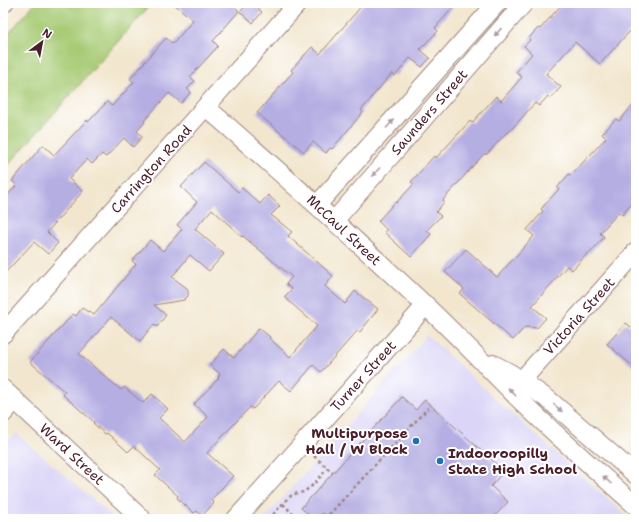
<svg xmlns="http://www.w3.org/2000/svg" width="639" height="522" viewBox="0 0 639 522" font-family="'Shantell Sans',sans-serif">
<rect width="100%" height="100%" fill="#fff"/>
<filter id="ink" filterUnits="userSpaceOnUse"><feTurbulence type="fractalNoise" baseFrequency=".025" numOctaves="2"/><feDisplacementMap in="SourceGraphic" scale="8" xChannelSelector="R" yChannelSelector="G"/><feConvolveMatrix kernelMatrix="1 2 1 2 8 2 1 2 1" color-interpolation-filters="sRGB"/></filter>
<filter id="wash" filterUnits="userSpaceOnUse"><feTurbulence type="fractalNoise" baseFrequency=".012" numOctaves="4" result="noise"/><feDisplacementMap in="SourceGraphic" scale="16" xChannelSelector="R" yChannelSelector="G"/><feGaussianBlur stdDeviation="0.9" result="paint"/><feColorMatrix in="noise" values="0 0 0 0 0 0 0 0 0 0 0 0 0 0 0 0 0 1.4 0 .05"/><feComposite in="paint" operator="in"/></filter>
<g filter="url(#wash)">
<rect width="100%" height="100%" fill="#f2e6ce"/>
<g fill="#dbd6f7">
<path d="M427,335L500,403L630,519H264Z"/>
<path d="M16,433L76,485L115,519H3V447Z"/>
</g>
<path fill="#a7cb75" stroke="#787550" d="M35,3H152L3,171V40Z"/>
<g id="blocks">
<g fill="#b5aee3" fill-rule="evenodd">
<path d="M173,3H231L239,11L213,41L218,46L190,77L195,81L187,89L191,92L181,103L169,93L144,121L145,122L137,131L142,137L133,147L124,138L106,157L102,154L92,164L87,159L69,179L83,191L47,232L58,243L48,254L34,242L3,275V200L17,185L12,181L43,145L54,155L87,120L88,122L107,102L112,106L134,82L130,79L166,38L173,44L193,20Z"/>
<path d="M248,3H251L262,12L253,23L240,12Z"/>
<path d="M364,3H457L435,28L438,31L420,49L430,58L422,67L410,58L395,76L392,73L371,98V99L361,110L363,112L332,149L330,148L326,153L313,142L304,152L257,113L293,72L291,70L312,47L320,54Z"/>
<path d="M563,3H636V37L630,31L600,64L575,42L546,74L561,87L550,99L548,96L539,106L535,103L508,133L507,132L486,155L485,153L481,157L443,200L444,202L436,212L441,216L427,230L431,234L411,257L384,232L387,230L378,221L395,202L396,203L414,184L411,182L434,156L436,158L470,121L472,123L496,96L501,101L522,77L516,72L532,54L524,46L530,40L529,38L538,28L540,29Z"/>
<path d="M636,102V199L622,215L619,212L600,233L604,237L590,253L589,252L572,270L567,266L532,306L546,318L537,328L525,327L513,340L460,294L464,289L445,272L466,249L497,277L534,236L527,230L543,211L541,209L559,189L557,188L569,174L571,175L606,138L602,134L616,119L619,121Z"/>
<path d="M204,162L238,192L242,188L260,204L268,195L280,206L271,215L292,232L288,236L333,276L325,286L345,304L355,291L378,309L360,332L358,330L321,372L313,365L291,391L279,381L253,409L250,407L207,453L233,476L211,500L214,503L202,516L197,511L194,513L177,498L178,496L155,475L160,470L134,446L128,452L107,433L105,434L93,423L94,422L63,395L65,392L30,362L73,314L76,316L82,308L88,312L89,311L94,315L136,264L132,261L150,240L163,251L182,229L177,225L197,202L181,187ZM212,209L242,237L243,236L292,277L286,284L292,289L284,297L317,326L290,357L269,338L270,337L259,328L234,358L224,349L210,365L220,374L218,377L219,378L194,404L208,417L185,442L159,418L168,409L152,394L143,403L124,387L121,390L79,354L111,317L140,341L154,324L157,327L166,315L154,305L184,300L188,296V289L172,277L190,255L209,271L224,254L195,229Z"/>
<path d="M626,323L636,331V369L607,344Z"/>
<path d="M402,397L416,410L425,400L504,471L491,486L508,502L492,519H330L323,513L318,519H314L301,508Z"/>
</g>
</g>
</g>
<g filter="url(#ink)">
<use href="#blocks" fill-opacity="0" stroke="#9e827c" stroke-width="1"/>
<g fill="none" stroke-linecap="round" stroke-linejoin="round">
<g stroke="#9e827c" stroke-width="20">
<g id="minor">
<path d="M3,4L4,3"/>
<path d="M206,107C280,172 354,238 426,306C459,337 490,370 522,402C559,438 598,472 636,506"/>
<path d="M317,205L497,3"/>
<path d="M334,221L524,3"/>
<path d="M3,334L298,3"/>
<path d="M493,364L510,373L549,400L636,475"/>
<path d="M521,381L636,252"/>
<path d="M3,389L142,519"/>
<path d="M3,414L15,400"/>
<path d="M236,519L426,305"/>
</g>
</g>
<g stroke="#9e827c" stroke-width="2.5" stroke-dasharray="3 3" stroke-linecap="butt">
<path d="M314,456L333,473"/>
<path d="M283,504L298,519"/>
<path d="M269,519L288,498L294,494L304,492L313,485L328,468"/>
<path d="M325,519L428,408"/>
</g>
<use href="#minor" stroke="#fff" stroke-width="18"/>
</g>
<defs><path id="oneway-solid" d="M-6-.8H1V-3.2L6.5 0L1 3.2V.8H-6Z"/></defs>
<g fill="#ae9aa0">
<use href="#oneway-solid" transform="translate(498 32) rotate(131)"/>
<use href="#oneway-solid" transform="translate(390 124) rotate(-48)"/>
<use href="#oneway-solid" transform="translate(376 172) rotate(131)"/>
<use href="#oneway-solid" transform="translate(512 392) rotate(-134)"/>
<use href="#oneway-solid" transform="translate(558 408) rotate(41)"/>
<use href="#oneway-solid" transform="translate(607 480) rotate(-138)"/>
</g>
</g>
<g fill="#1f6fb2" stroke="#fff" stroke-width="1.5">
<circle cx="416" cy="441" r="4"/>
<circle cx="440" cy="461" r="4"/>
</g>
<g text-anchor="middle" stroke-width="4" stroke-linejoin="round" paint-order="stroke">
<g font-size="14" fill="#4a1f2b" stroke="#fff">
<text transform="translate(429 112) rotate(-49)" y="5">Saunders Street</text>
<text transform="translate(151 169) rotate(-48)" y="5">Carrington Road</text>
<text transform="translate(344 230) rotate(43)" y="5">McCaul Street</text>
<text transform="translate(579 316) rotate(-48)" y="5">Victoria Street</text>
<text transform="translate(363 376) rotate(-48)" y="5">Turner Street</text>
<text transform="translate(72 454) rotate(43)" y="5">Ward Street</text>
</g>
<g font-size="14" font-weight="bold" fill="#4a1f2b" stroke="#fff" text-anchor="end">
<text x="408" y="438">Multipurpose<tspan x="408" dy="16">Hall / W Block</tspan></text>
<text x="448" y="458" text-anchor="start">Indooroopilly<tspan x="448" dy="16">State High School</tspan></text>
</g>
</g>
<rect width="639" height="522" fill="none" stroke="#fff" stroke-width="16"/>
<g transform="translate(42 42) rotate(32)" stroke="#ffffff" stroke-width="3" paint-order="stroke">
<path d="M0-3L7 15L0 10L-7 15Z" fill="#4a1f2b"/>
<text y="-6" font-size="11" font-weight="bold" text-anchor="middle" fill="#4a1f2b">N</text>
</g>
</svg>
